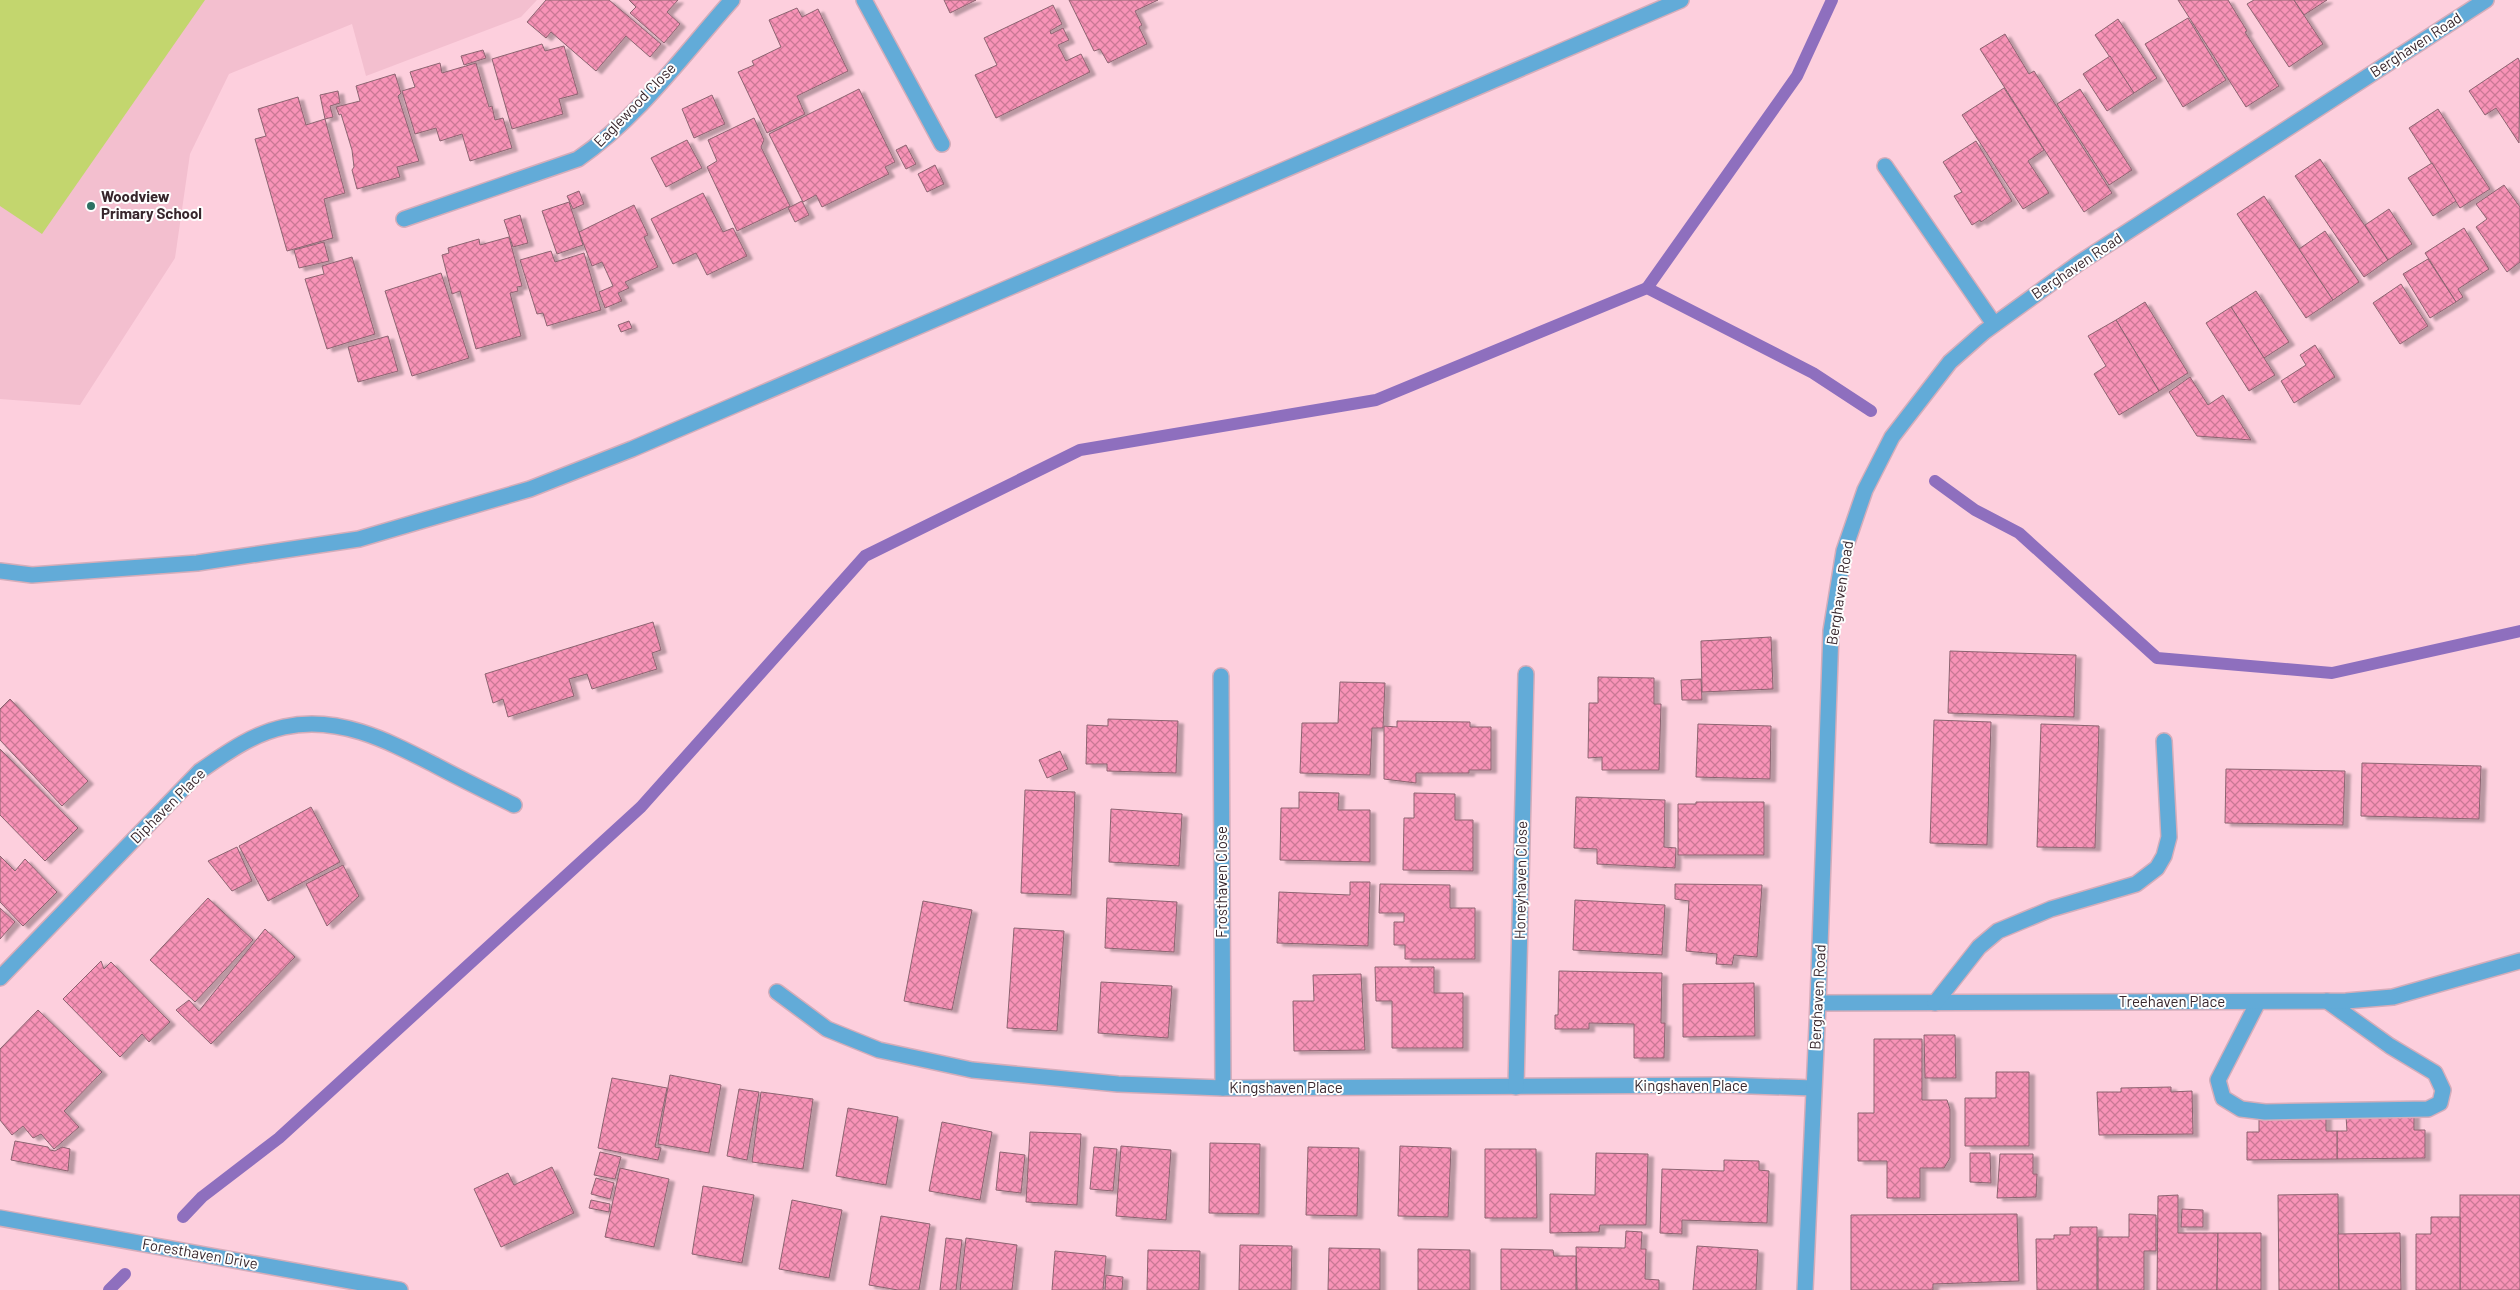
<svg xmlns="http://www.w3.org/2000/svg" width="2520" height="1290" viewBox="0 0 2520 1290" font-family="Barlow,sans-serif">
<defs>
<pattern id="building-cross-hatch" width="8" height="8" patternUnits="userSpaceOnUse" patternTransform="scale(1.25)"><rect width="8" height="8" fill="#f893b7"/><path d="M0 0l8 8M0 8l8-8" fill="none" stroke="#ca7895"/></pattern>
<filter id="shadow"><feDropShadow dx="5.5" dy="3" stdDeviation="1" flood-color="#0004"/></filter>
</defs>
<rect width="100%" height="100%" fill="#fdcfdd"/>
<path fill="#f3bfcf" d="M0,0H537L521,17L366,76L352,24L229,74L190,154L175,258L80,405L0,399Z"/>
<path fill="#c3d66e" d="M0,0H205L42,234L0,206Z"/>
<g fill="none" stroke-linecap="round" stroke-linejoin="round">
<g stroke="#8e6fbe" stroke-width="12">
<path d="M1647,288L1797,76L1832,0"/>
<path d="M1935,481L1975,510L2019,533L2157,658L2332,673L2520,631"/>
<path d="M183,1217L202,1197L279,1138L641,807L865,556L1080,450L1376,400L1647,288L1813,373L1871,411"/>
<path d="M109,1290L125,1274"/>
</g>
</g>
<g fill="url(#building-cross-hatch)" stroke="#8c6471" filter="url(#shadow)">
<path d="M546,0H609L661,44L650,57L626,36L596,71L551,32L546,38L527,22Z"/>
<path d="M629,0H678L667,12L680,24L664,43L630,13L636,7Z"/>
<path d="M944,0H976L950,13Z"/>
<path d="M1069,0H1158L1135,11L1142,25L1139,27L1147,44L1108,63L1100,49L1094,51Z"/>
<path d="M2178,0H2228L2247,31L2245,32L2279,86L2246,107Z"/>
<path d="M2254,0H2294L2323,44L2289,67L2247,4Z"/>
<path d="M2294,0H2327L2304,15Z"/>
<path d="M1053,5L1062,24L1050,31L1051,34L1063,28L1069,40L1058,45L1066,61L1081,54L1090,72L996,118L975,75L997,65L984,38Z"/>
<path d="M797,8L802,17L818,9L848,71L797,96L805,114L767,133L738,72L754,65L752,61L781,47L769,20Z"/>
<path d="M2188,18L2226,80L2183,107L2145,44Z"/>
<path d="M2118,19L2157,78L2134,93L2095,35Z"/>
<path d="M2005,34L2029,74L2034,71L2112,193L2084,212L1980,49Z"/>
<path d="M542,44L545,51L564,46L578,94L559,99L563,114L512,129L492,59Z"/>
<path d="M483,50L486,58L464,65L461,56Z"/>
<path d="M2110,56L2134,93L2107,111L2083,74Z"/>
<path d="M2518,58L2520,62L2519,143L2496,108L2485,115L2469,91Z"/>
<path d="M440,63L442,73L476,63L489,107L492,106L495,120L503,118L512,148L470,161L462,134L440,141L436,128L415,134L402,91L415,87L410,72Z"/>
<path d="M395,74L401,93L398,96L419,161L397,167L400,177L357,189L352,170L354,167L352,150L341,114L339,115L336,107L360,101L356,86Z"/>
<path d="M2004,88L2044,150L2028,161L2049,193L2023,209L1962,115Z"/>
<path d="M859,89L895,162L885,167L889,174L822,207L816,195L803,202L769,134Z"/>
<path d="M2080,89L2132,170L2109,185L2057,104Z"/>
<path d="M338,91L340,103L330,106L333,117L325,119L320,95Z"/>
<path d="M712,95L725,124L694,138L682,109Z"/>
<path d="M298,97L306,125L325,119L345,193L324,199L333,238L287,251L255,139L266,136L258,109Z"/>
<path d="M2438,109L2490,189L2460,208L2409,128Z"/>
<path d="M754,118L764,140L761,147L790,206L737,231L707,167L717,161L708,140Z"/>
<path d="M687,140L702,168L666,187L651,158Z"/>
<path d="M1976,141L2012,201L1981,222L1980,220L1972,225L1954,196L1962,192L1943,162Z"/>
<path d="M906,145L916,164L906,169L896,150Z"/>
<path d="M2320,159L2388,260L2364,277L2295,176Z"/>
<path d="M2432,163L2456,201L2433,216L2408,178Z"/>
<path d="M935,165L944,184L927,192L918,174Z"/>
<path d="M2504,185L2520,207V262L2507,272L2476,227L2487,219L2476,204Z"/>
<path d="M579,191L584,204L573,209L567,196Z"/>
<path d="M703,193L723,232L733,228L747,256L707,275L696,253L673,264L651,219Z"/>
<path d="M2264,196L2333,300L2306,318L2237,214Z"/>
<path d="M802,201L809,215L795,222L788,208Z"/>
<path d="M569,202L583,245L557,254L542,211Z"/>
<path d="M634,205L648,235L644,237L658,267L625,282L629,288L618,293L622,301L605,308L599,292L613,286L602,262L592,266L579,232Z"/>
<path d="M2389,209L2412,244L2388,260L2365,225Z"/>
<path d="M520,215L528,243L513,247L504,220Z"/>
<path d="M2464,228L2489,269L2458,289L2463,297L2456,302L2425,253Z"/>
<path d="M2325,231L2359,282L2333,300L2299,249Z"/>
<path d="M509,237L522,286L517,287L518,291L510,293L521,336L476,349L460,291L452,294L442,255L449,253L448,248L479,239L480,245Z"/>
<path d="M324,242L329,261L299,268L294,250Z"/>
<path d="M551,251L555,262L584,253L601,310L547,326L543,313L537,314L520,260Z"/>
<path d="M352,257L375,334L327,349L305,279L324,274L322,266Z"/>
<path d="M2428,259L2456,302L2430,318L2403,274Z"/>
<path d="M441,273L469,358L412,376L385,291Z"/>
<path d="M2401,284L2428,326L2400,344L2373,303Z"/>
<path d="M2256,291L2289,342L2264,358L2231,307Z"/>
<path d="M2145,302L2188,373L2159,391L2116,320Z"/>
<path d="M2231,307L2275,375L2249,391L2206,323Z"/>
<path d="M2116,320L2159,391L2119,415L2094,374L2106,366L2088,336Z"/>
<path d="M629,321L632,328L621,332L618,325Z"/>
<path d="M388,336L398,371L358,382L348,347Z"/>
<path d="M2315,345L2335,377L2294,403L2281,381L2306,365L2300,355Z"/>
<path d="M2190,377L2208,405L2223,395L2251,440L2197,436L2169,392Z"/>
<path d="M653,622L661,650L652,653L657,669L592,689L587,674L569,679L574,696L508,717L503,699L493,703L485,674Z"/>
<path d="M1771,637L1773,689L1702,692L1701,641Z"/>
<path d="M1950,651L2076,655L2074,717L1948,713Z"/>
<path d="M1598,677L1654,678V704H1661L1659,770H1602V757L1588,758L1589,703H1598Z"/>
<path d="M1701,679L1702,700H1682L1681,680Z"/>
<path d="M1340,682L1385,683L1383,728H1372L1370,775L1300,773L1302,723H1338Z"/>
<path d="M10,699L88,781L62,806L0,740V709Z"/>
<path d="M1108,719L1178,721L1176,773L1107,771V764H1086L1087,725L1108,726Z"/>
<path d="M1934,720L1991,722L1987,845L1930,843Z"/>
<path d="M1397,721L1470,722V727H1491V770H1469V773H1416V783L1384,779V726L1397,727Z"/>
<path d="M1698,724L1771,726L1770,779L1696,777Z"/>
<path d="M2041,724L2099,726L2095,848L2037,847Z"/>
<path d="M0,749L78,828L45,861L0,815Z"/>
<path d="M1060,751L1068,769L1047,778L1039,760Z"/>
<path d="M2362,763L2481,766L2479,819L2361,816Z"/>
<path d="M2226,769L2345,771L2343,825L2225,823Z"/>
<path d="M1025,790L1075,792L1071,895L1021,893Z"/>
<path d="M1299,792L1339,793L1338,810H1370V862L1280,860L1281,808H1299Z"/>
<path d="M1414,793L1455,794V820H1473V871L1403,870L1404,818H1414Z"/>
<path d="M1576,797L1665,800L1664,847L1676,848L1675,868L1597,864V849L1574,848Z"/>
<path d="M1696,802H1764V855H1678V804H1696Z"/>
<path d="M311,807L340,862L268,901L239,846Z"/>
<path d="M1111,809L1182,814L1179,866L1109,862Z"/>
<path d="M237,847L252,881L232,891L208,861Z"/>
<path d="M0,856L15,871L25,859L57,892L23,926L0,902Z"/>
<path d="M343,865L359,896L327,926L306,884Z"/>
<path d="M1350,882H1370L1368,946L1277,943L1279,892L1350,895Z"/>
<path d="M1380,884L1450,885V908H1475V959H1405V945H1394V922H1404V913H1379Z"/>
<path d="M1675,884L1762,885L1757,957L1734,955L1732,965L1716,964L1717,954L1686,951L1689,901L1675,899Z"/>
<path d="M208,898L253,940L195,1002L150,960Z"/>
<path d="M1107,898L1177,902L1174,952L1105,948Z"/>
<path d="M1575,900L1665,905L1662,955L1573,950Z"/>
<path d="M923,901L972,910L952,1010L904,1001Z"/>
<path d="M0,908L15,922L0,939Z"/>
<path d="M1014,928L1064,931L1057,1031L1007,1028Z"/>
<path d="M265,929L295,957L211,1044L176,1010L189,1000L199,1011Z"/>
<path d="M101,961L104,969L111,962L170,1022L149,1042L142,1034L120,1057L63,999Z"/>
<path d="M1375,967H1434V993H1463V1048H1392V1001H1376Z"/>
<path d="M1559,971L1662,973L1661,1023H1665L1664,1058H1634V1024L1589,1023V1029H1555V1015H1558Z"/>
<path d="M1361,974L1365,1050L1294,1051L1293,1001H1314L1313,975Z"/>
<path d="M1101,982L1172,986L1168,1038L1098,1033Z"/>
<path d="M1754,983L1755,1036L1683,1037V984Z"/>
<path d="M38,1010L102,1072L64,1111L79,1127L54,1149L41,1134L33,1138L23,1126L12,1135L0,1120V1049Z"/>
<path d="M1924,1035H1955L1956,1078H1925Z"/>
<path d="M1874,1039H1922V1100H1947L1950,1109V1158L1944,1168H1920V1198H1887V1161H1858V1113H1874Z"/>
<path d="M1996,1072H2029V1146H1965V1098H1996Z"/>
<path d="M670,1075L721,1085L709,1153L658,1144Z"/>
<path d="M612,1078L667,1088L655,1147L661,1148L658,1160L598,1148Z"/>
<path d="M2171,1087V1092L2192,1091L2193,1134L2099,1135L2097,1092H2121V1088Z"/>
<path d="M739,1089L759,1092L747,1160L727,1156Z"/>
<path d="M761,1092L813,1099L803,1169L752,1162Z"/>
<path d="M848,1108L898,1117L886,1185L836,1176Z"/>
<path d="M2414,1114V1130H2425V1158L2337,1159V1131H2347L2346,1116Z"/>
<path d="M2326,1115V1131H2337V1159L2247,1160V1132H2259V1116Z"/>
<path d="M942,1122L992,1132L980,1200L929,1191Z"/>
<path d="M1030,1132L1081,1134L1077,1205L1026,1202Z"/>
<path d="M15,1141L48,1147L50,1150L55,1151L62,1147L70,1149L68,1171L11,1160Z"/>
<path d="M1210,1143L1260,1144L1259,1214L1209,1213Z"/>
<path d="M1121,1146L1171,1150L1166,1220L1116,1216Z"/>
<path d="M1400,1146L1451,1148L1448,1217L1398,1216Z"/>
<path d="M1094,1147L1117,1149L1113,1191L1090,1189Z"/>
<path d="M1308,1147L1359,1148L1357,1216L1306,1215Z"/>
<path d="M1485,1149H1536L1537,1218H1485Z"/>
<path d="M600,1152L621,1157L615,1179L594,1175Z"/>
<path d="M1000,1152L1025,1155L1021,1193L996,1190Z"/>
<path d="M1596,1153L1648,1154L1646,1225H1600L1599,1232L1550,1233V1194L1595,1195Z"/>
<path d="M1970,1153H1990L1991,1183L1970,1182Z"/>
<path d="M2000,1154H2033V1174H2037L2036,1197L1997,1198Z"/>
<path d="M1724,1160L1759,1161V1170L1769,1171L1767,1223L1682,1220V1234L1660,1233L1662,1169L1724,1171Z"/>
<path d="M552,1167L574,1213L501,1247L474,1189L508,1173L514,1185Z"/>
<path d="M620,1168L669,1179L654,1247L605,1237Z"/>
<path d="M596,1178L614,1183L610,1199L591,1194Z"/>
<path d="M703,1186L754,1195L742,1263L692,1254Z"/>
<path d="M2338,1194L2339,1290H2279L2278,1195Z"/>
<path d="M2178,1195V1233H2218L2217,1290H2157L2158,1196Z"/>
<rect x="2460" y="1195" width="60" height="95"/>
<path d="M591,1200L610,1204L609,1212L589,1208Z"/>
<path d="M792,1200L842,1210L829,1278L779,1269Z"/>
<path d="M2182,1209L2203,1210V1227H2181Z"/>
<path d="M2017,1214L2019,1281L1933,1284V1290H1851V1215Z"/>
<path d="M2129,1214L2156,1215V1251H2144V1290H2098V1237H2129Z"/>
<path d="M881,1216L930,1224L919,1290H898L869,1285Z"/>
<path d="M2431,1217H2460V1290H2416V1234H2431Z"/>
<path d="M2070,1227H2097V1290H2037L2036,1239H2054V1235H2070Z"/>
<path d="M1626,1231L1642,1232L1641,1249H1646L1645,1279L1659,1280V1290H1577L1576,1247L1625,1248Z"/>
<path d="M2218,1233H2261V1290H2217Z"/>
<path d="M2400,1233L2401,1290H2339L2338,1234Z"/>
<path d="M946,1238L962,1240L956,1290H940Z"/>
<path d="M966,1238L1017,1245L1012,1290H960Z"/>
<path d="M1240,1245L1292,1246L1291,1290H1239Z"/>
<path d="M1697,1246L1758,1250L1756,1290H1693Z"/>
<path d="M1329,1248L1380,1249V1290H1328Z"/>
<path d="M1418,1249L1470,1250V1290H1418Z"/>
<path d="M1501,1249L1553,1250L1554,1256H1576V1290H1501Z"/>
<path d="M1148,1250L1200,1251L1199,1290H1147Z"/>
<path d="M1055,1251L1106,1256L1103,1290H1052Z"/>
<path d="M1106,1275L1123,1277L1122,1290H1105Z"/>
</g>
<g fill="none" stroke-linecap="round" stroke-linejoin="round">
<g stroke="#d5adba" stroke-width="18">
<g id="minor">
<path d="M864,0L942,144"/>
<path d="M1885,166L1994,324"/>
<path d="M404,219L578,159C638,118 683,55 732,0"/>
<path d="M0,571L32,575L197,563L359,539L530,489L632,449L1681,0"/>
<path d="M1221,676L1223,1088"/>
<path d="M0,978L200,771C226,753 252,734 284,727C339,715 388,741 435,765C461,779 488,792 514,805"/>
<path d="M777,992L827,1029L879,1050L972,1070L1118,1084L1223,1088L1723,1085L1813,1088"/>
<path d="M2258,1002L2218,1080L2223,1098L2241,1109L2265,1112L2428,1109L2440,1103L2443,1090L2435,1073L2390,1046L2327,1001"/>
<path d="M1818,1003L2346,1001L2393,997L2520,961"/>
<path d="M1935,1003L1979,947L1998,931L2051,909L2136,884L2157,868L2164,856L2169,837L2164,741"/>
<path d="M1516,1087L1526,674"/>
<path d="M0,1218L400,1290"/>
<path d="M1805,1290L1818,1003L1831,631L1844,551L1865,490L1892,437L1950,362L1984,332L2079,263L2486,0"/>
</g>
</g>
<use href="#minor" stroke="#62abd8" stroke-width="15"/>
</g>
<circle fill="#2d7163" stroke="#fefefe" stroke-width="2" cx="91" cy="206" r="5"/>
<g text-anchor="middle" stroke-width="4" stroke-linejoin="round" paint-order="stroke">
<g font-size="15" fill="#37262c" stroke="#fefefe">
<text transform="translate(2416 45) rotate(-33)" y="5">Berghaven Road</text>
<text transform="translate(635 105) rotate(-46)" y="5">Eaglewood Close</text>
<text transform="translate(2077 266) rotate(-34)" y="5">Berghaven Road</text>
<text transform="translate(1840 593) rotate(-81)" y="5">Berghaven Road</text>
<text transform="translate(168 806) rotate(-45)" y="5">Diphaven Place</text>
<text transform="translate(1521 880) rotate(-89)" y="5">Honeyhaven Close</text>
<text transform="translate(1222 882) rotate(-90)" y="5">Frosthaven Close</text>
<text transform="translate(1818 997) rotate(-87)" y="5">Berghaven Road</text>
<text x="2172" y="1007">Treehaven Place</text>
<text x="1691" y="1091">Kingshaven Place</text>
<text x="1286" y="1093">Kingshaven Place</text>
<text transform="translate(200 1254) rotate(10)" y="5">Foresthaven Drive</text>
</g>
<g font-size="15" font-weight="bold" fill="#37262c" stroke="#fefefe" text-anchor="start">
<text x="101" y="202">Woodview<tspan x="101" dy="17">Primary School</tspan></text>
</g>
</g>
</svg>
